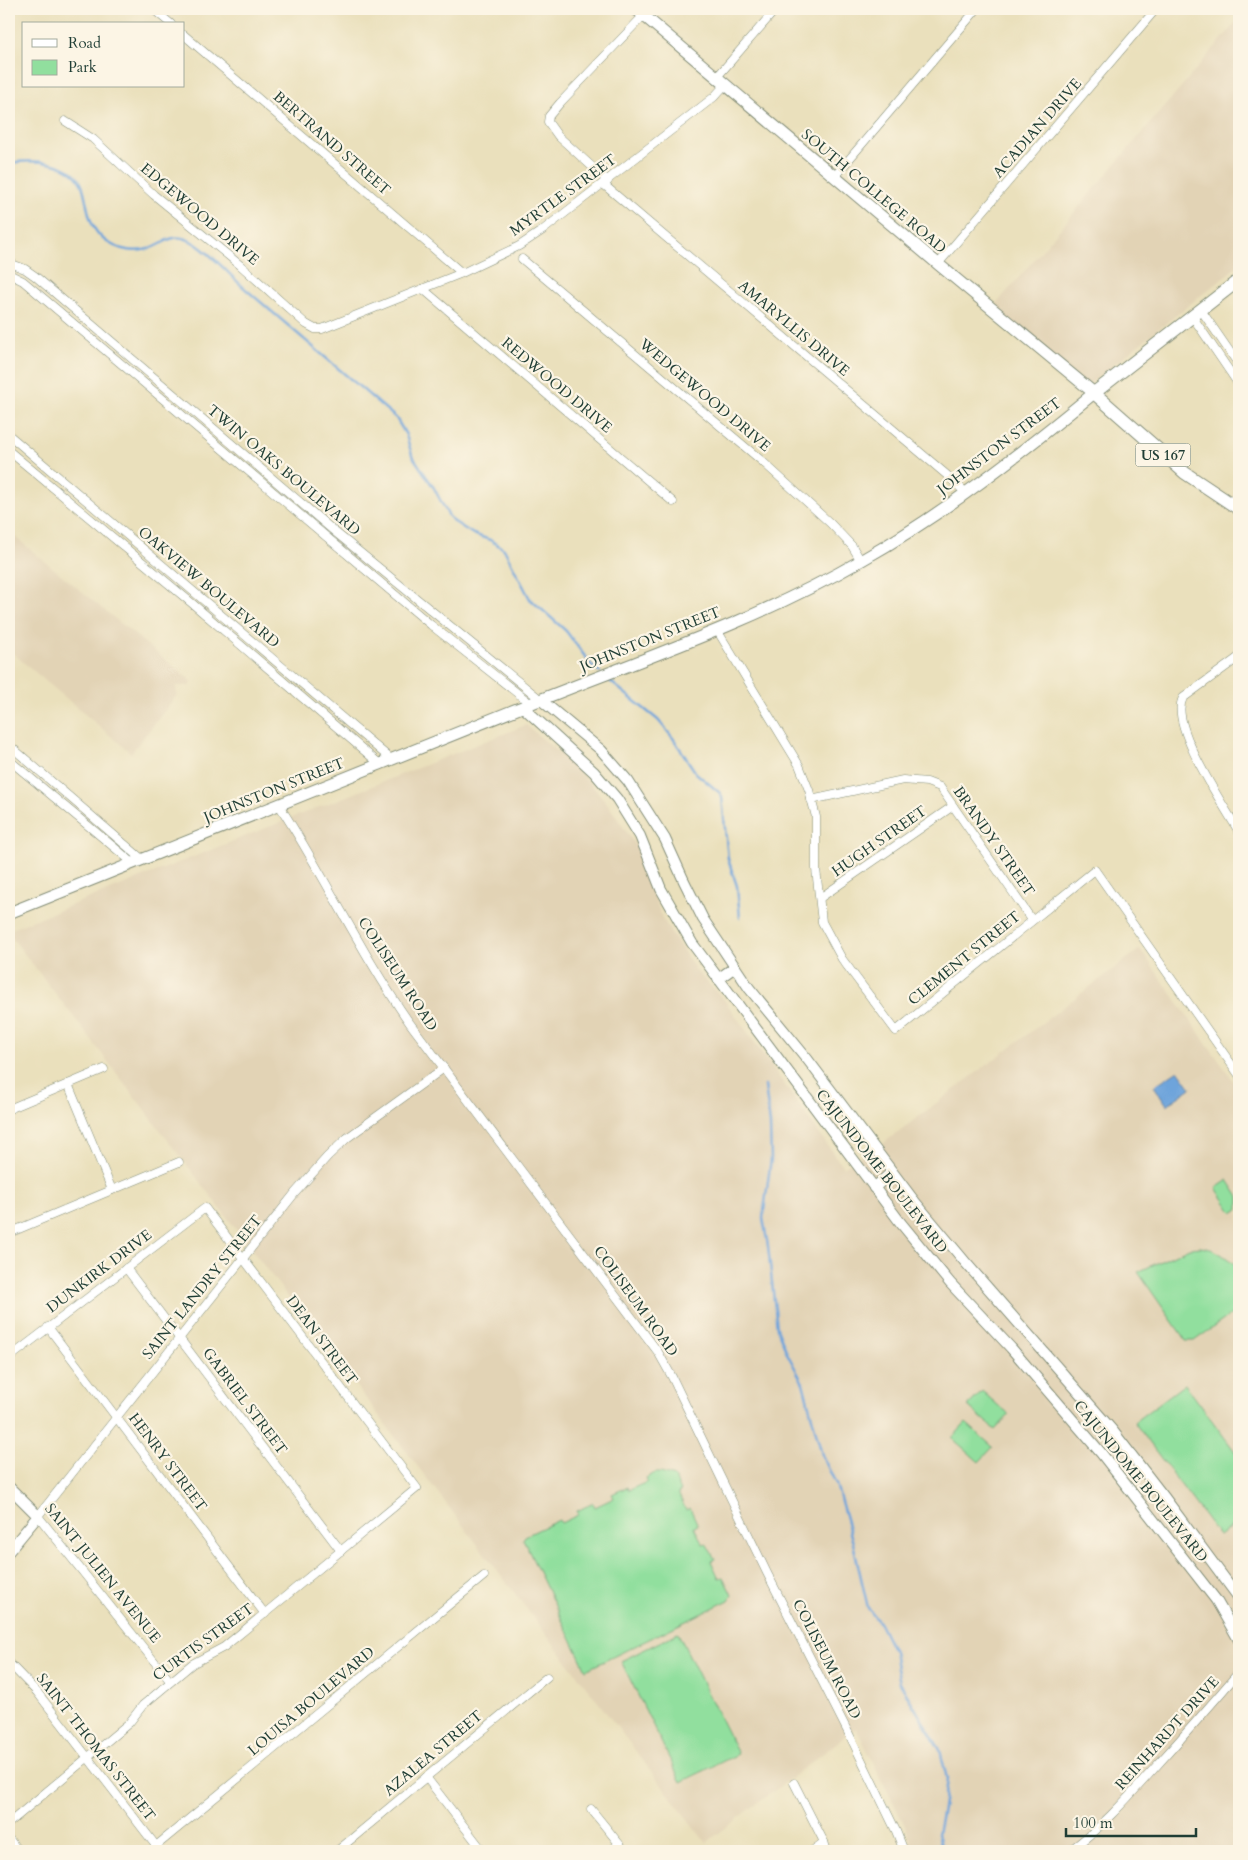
<svg xmlns="http://www.w3.org/2000/svg" width="1248" height="1860" viewBox="0 0 1248 1860" font-family="Cardo,serif">
<rect width="100%" height="100%" fill="#fcf5e5"/>
<filter id="ink" filterUnits="userSpaceOnUse"><feTurbulence type="fractalNoise" baseFrequency=".02" numOctaves="2"/><feDisplacementMap in="SourceGraphic" scale="10" xChannelSelector="R" yChannelSelector="G"/><feConvolveMatrix kernelMatrix="1 2 1 2 8 2 1 2 1" color-interpolation-filters="sRGB"/></filter>
<filter id="wash" filterUnits="userSpaceOnUse"><feTurbulence type="fractalNoise" baseFrequency=".0096" numOctaves="4" result="noise"/><feDisplacementMap in="SourceGraphic" scale="20" xChannelSelector="R" yChannelSelector="G"/><feGaussianBlur stdDeviation="1.12" result="paint"/><feColorMatrix in="noise" values="0 0 0 0 0 0 0 0 0 0 0 0 0 0 0 0 0 1.4 0 .05"/><feComposite in="paint" operator="in"/></filter>
<g filter="url(#wash)">
<rect width="100%" height="100%" fill="#eae0bc"/>
<g fill="#e2d3b5">
<path d="M1239,19V265L1086,387L992,309Z"/>
<path d="M9,532L191,681V686H176L177,695L131,753L9,650Z"/>
<path d="M526,725L577,768L607,803L636,846L662,918L697,972L723,998L843,1167L885,1142L1140,949L1239,1089V1851H914L906,1828L856,1728L706,1843L76,1020L9,934V930Z"/>
</g>
<g fill="#91df9e" stroke="#588e69">
<path d="M1228,1180L1239,1197V1209L1233,1213L1216,1188Z"/>
<path d="M1200,1247C1216,1248 1227,1258 1239,1268V1309L1194,1341H1186L1138,1272L1189,1248Z"/>
<path d="M1185,1384L1239,1457V1521L1219,1536L1134,1422Z"/>
<path d="M982,1391L1009,1415L995,1430L968,1406Z"/>
<path d="M966,1423L993,1447L979,1462L952,1438Z"/>
<path d="M655,1473H661L674,1477L681,1491L678,1493L686,1510L690,1508L698,1525L694,1527L703,1544L706,1543L715,1559L711,1561L719,1578L723,1577L732,1595L729,1600L586,1670L523,1539L525,1536L559,1520L561,1523L578,1515L577,1511L593,1503L595,1507L614,1498L612,1494L627,1487L629,1490L647,1482L646,1478Z"/>
<path d="M678,1633L738,1754L681,1782L621,1661Z"/>
</g>
<path fill="#6ea4db" stroke="#467088" d="M1178,1070L1191,1088L1167,1105L1154,1086Z"/>
<g fill="none" stroke-linecap="round" stroke-linejoin="round">
<g stroke="#6ea4db" stroke-width="2.5">
<path d="M9,163C32,159 74,160 83,188C89,208 87,228 107,242C123,252 140,254 158,245C167,240 175,235 186,239C202,244 229,274 242,286L396,418L406,435L412,455L434,488L448,515L453,521L473,534L490,540L504,549L530,599L566,631L592,666L600,672"/>
<path d="M606,678L658,720L673,738L696,773L720,793L722,797L728,859L737,886L740,918"/>
<path d="M765,1086L770,1124L771,1159L763,1218L768,1246L777,1328L788,1355L803,1383L822,1455L836,1484L853,1543L868,1608L880,1624L894,1652L900,1683L940,1750L947,1779L943,1809L938,1834L943,1851"/>
</g>
</g>
</g>
<g filter="url(#ink)">
<g fill="none" stroke-linecap="round" stroke-linejoin="round">
<g stroke="#848e78" stroke-width="9">
<g id="minor">
<path d="M153,9L171,24"/>
<path d="M184,35L462,273"/>
<path d="M717,77L776,9"/>
<path d="M65,121L93,139L154,195L240,265L306,324L315,329H322L462,273L519,246L543,230L714,97L725,85"/>
<path d="M834,177L977,9"/>
<path d="M608,181L558,136L548,122L549,116L560,103L644,15"/>
<path d="M603,184L948,476L966,493"/>
<path d="M522,259L763,462L830,523L852,546L861,561"/>
<path d="M9,263L25,269L35,276L335,532L541,700"/>
<path d="M938,264L1156,9"/>
<path d="M9,274L23,281L431,625L531,704"/>
<path d="M423,289L673,502"/>
<path d="M1201,310L1239,365"/>
<path d="M1192,316L1239,385"/>
<path d="M9,435L392,760"/>
<path d="M9,451L194,605L381,765"/>
<path d="M717,630L799,765L809,790L816,817V869L822,922L842,959L896,1031L1095,870L1239,1075"/>
<path d="M1239,657L1183,698C1168,724 1225,807 1239,832"/>
<path d="M9,745L143,860"/>
<path d="M9,760L133,863"/>
<path d="M811,800L903,780L927,782L940,787L1032,920"/>
<path d="M279,805C325,876 361,953 409,1022L658,1352L672,1377L767,1573L849,1734L896,1831L904,1851"/>
<path d="M820,898L953,806"/>
<path d="M68,1084L112,1190"/>
<path d="M9,1109L104,1069"/>
<path d="M9,1233L179,1162"/>
<path d="M126,1268L341,1551"/>
<path d="M48,1327L265,1614"/>
<path d="M9,1358L205,1208L417,1488L224,1647L192,1664L143,1705L129,1723L9,1823"/>
<path d="M9,1663L37,1692L160,1851"/>
<path d="M170,1681L38,1516L295,1193L327,1157L347,1138L444,1068"/>
<path d="M426,1777L483,1851"/>
<path d="M794,1783L824,1842L827,1851"/>
<path d="M591,1809L625,1851"/>
<path d="M9,1839L18,1851"/>
<path d="M156,1846L484,1576"/>
<path d="M337,1851L547,1677"/>
<path d="M610,1851L619,1844"/>
<path d="M812,1851L824,1842"/>
<path d="M1069,1851C1100,1829 1125,1801 1151,1772C1181,1739 1210,1706 1239,1672"/>
</g>
</g>
<g stroke="#848e78" stroke-width="12">
<g id="tertiary">
<path d="M541,700L601,750L628,781L665,839L684,881L703,919L749,988L808,1060L915,1202L966,1263L1112,1430L1164,1497L1239,1598"/>
<path d="M523,707L594,772L617,799L640,836L661,889L692,943L900,1222L950,1283L1011,1348L1101,1453L1216,1600L1239,1640"/>
<path d="M718,979L735,967"/>
<path d="M874,1188L892,1172"/>
<path d="M9,1487L38,1516L9,1551"/>
</g>
</g>
<g stroke="#848e78" stroke-width="13">
<path id="secondary" d="M9,913C180,845 351,776 522,707C636,661 755,622 862,560C945,513 1020,454 1094,393L938,264L636,9"/>
</g>
<g stroke="#848e78" stroke-width="14">
<path id="primary" d="M1239,280L1094,393L1185,473L1239,509"/>
</g>
<use href="#minor" stroke="#fff" stroke-width="8"/>
<use href="#tertiary" stroke="#fff" stroke-width="10"/>
<use href="#secondary" stroke="#fff" stroke-width="11"/>
<use href="#primary" stroke="#fff" stroke-width="12"/>
</g>
</g>
<g text-anchor="middle" stroke-width="4.5" stroke-linejoin="round" paint-order="stroke">
<rect fill="#fcf5e5" stroke="#617469" stroke-width="1" x="1135.5" y="443.5" width="55" height="23" rx="4"/>
<g font-size="14" font-weight="bold" fill="#1f3d34">
<text x="1163" y="460">US 167</text>
</g>
<g font-size="15" fill="#1f3d34" stroke="#fcf5e5">
<text transform="translate(1037 128) rotate(-49)" y="5">ACADIAN DRIVE</text>
<text transform="translate(332 143) rotate(41)" y="5">BERTRAND STREET</text>
<text transform="translate(874 191) rotate(40)" y="5">SOUTH COLLEGE ROAD</text>
<text transform="translate(563 195) rotate(-36)" y="5">MYRTLE STREET</text>
<text transform="translate(200 214) rotate(40)" y="5">EDGEWOOD DRIVE</text>
<text transform="translate(794 328) rotate(40)" y="5">AMARYLLIS DRIVE</text>
<text transform="translate(557 385) rotate(40)" y="5">REDWOOD DRIVE</text>
<text transform="translate(705 395) rotate(40)" y="5">WEDGEWOOD DRIVE</text>
<text transform="translate(999 446) rotate(-37)" y="5">JOHNSTON STREET</text>
<text transform="translate(284 470) rotate(40)" y="5">TWIN OAKS BOULEVARD</text>
<text transform="translate(209 587) rotate(40)" y="5">OAKVIEW BOULEVARD</text>
<text transform="translate(650 639) rotate(-22)" y="5">JOHNSTON STREET</text>
<text transform="translate(274 790) rotate(-22)" y="5">JOHNSTON STREET</text>
<text transform="translate(879 841) rotate(-35)" y="5">HUGH STREET</text>
<text transform="translate(994 841) rotate(55)" y="5">BRANDY STREET</text>
<text transform="translate(964 958) rotate(-39)" y="5">CLEMENT STREET</text>
<text transform="translate(398 974) rotate(57)" y="5">COLISEUM ROAD</text>
<text transform="translate(882 1171) rotate(52)" y="5">CAJUNDOME BOULEVARD</text>
<text transform="translate(99 1271) rotate(-37)" y="5">DUNKIRK DRIVE</text>
<text transform="translate(202 1287) rotate(-51)" y="5">SAINT LANDRY STREET</text>
<text transform="translate(636 1301) rotate(54)" y="5">COLISEUM ROAD</text>
<text transform="translate(322 1340) rotate(53)" y="5">DEAN STREET</text>
<text transform="translate(245 1401) rotate(53)" y="5">GABRIEL STREET</text>
<text transform="translate(168 1462) rotate(53)" y="5">HENRY STREET</text>
<text transform="translate(1141 1481) rotate(51)" y="5">CAJUNDOME BOULEVARD</text>
<text transform="translate(103 1573) rotate(51)" y="5">SAINT JULIEN AVENUE</text>
<text transform="translate(203 1642) rotate(-36)" y="5">CURTIS STREET</text>
<text transform="translate(827 1659) rotate(63)" y="5">COLISEUM ROAD</text>
<text transform="translate(311 1701) rotate(-40)" y="5">LOUISA BOULEVARD</text>
<text transform="translate(1167 1733) rotate(-48)" y="5">REINHARDT DRIVE</text>
<text transform="translate(96 1747) rotate(52)" y="5">SAINT THOMAS STREET</text>
<text transform="translate(433 1753) rotate(-40)" y="5">AZALEA STREET</text>
</g>
</g>
<rect width="1248" height="1860" fill="none" stroke="#fcf5e5" stroke-width="30"/>
<rect x="22" y="22" width="162" height="65" fill="#fcf5e5" stroke="#a4ab9e"/>
<rect x="32" y="39" width="25" height="8" fill="#ffffff" stroke="#a4ab9e"/>
<text x="68" y="48" font-size="15" fill="#1f3d34">Road</text>
<rect x="32" y="60" width="25" height="15" fill="#91df9e" stroke="#a4ab9e"/>
<text x="68" y="72" font-size="15" fill="#1f3d34">Park</text>
<path d="M1066 1828v8h130v-8" fill="none" stroke="#1f3d34" stroke-width="2.5"/>
<text x="1073" y="1828" font-size="15" fill="#1f3d34" stroke="#fcf5e5" stroke-width="4" paint-order="stroke">100 m</text>
</svg>
